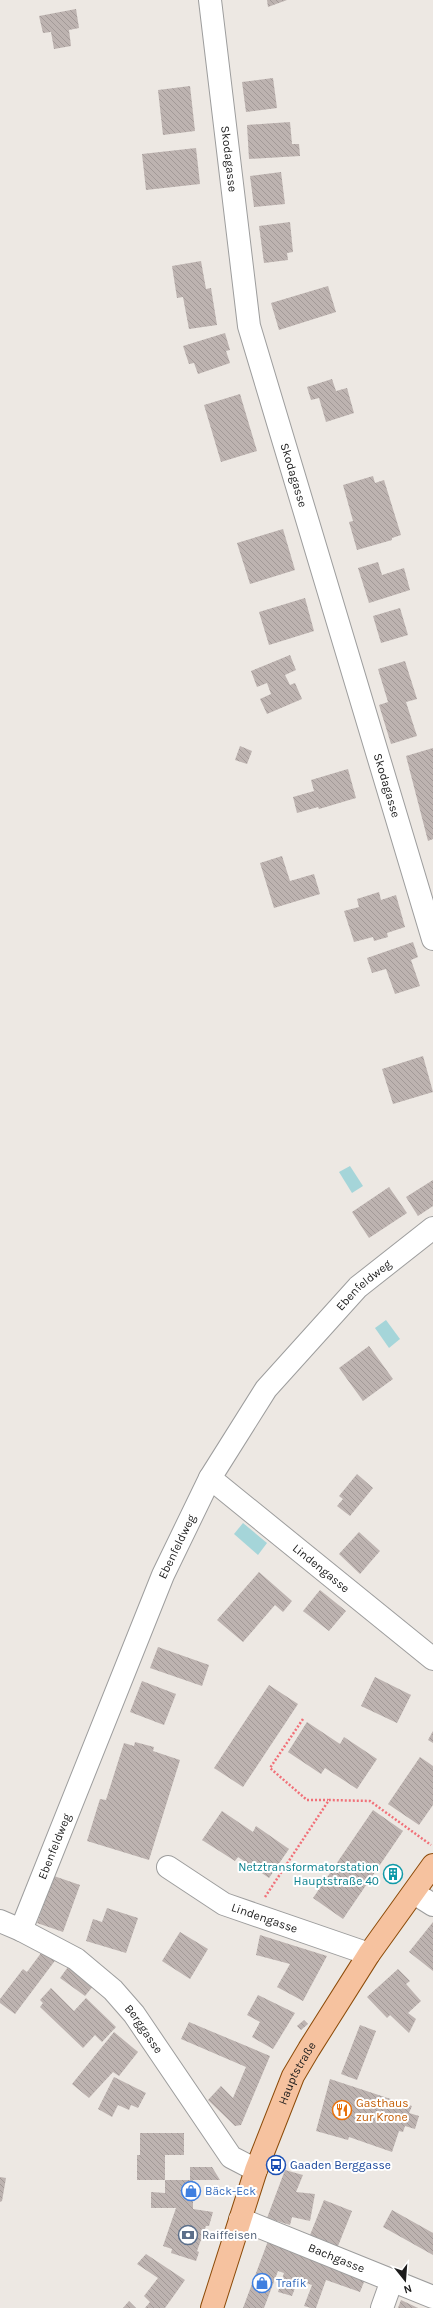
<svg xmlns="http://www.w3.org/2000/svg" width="433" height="2308" viewBox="0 0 433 2308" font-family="Karla,sans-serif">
<defs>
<pattern id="building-back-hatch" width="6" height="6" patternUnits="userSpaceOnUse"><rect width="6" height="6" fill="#bdb3b0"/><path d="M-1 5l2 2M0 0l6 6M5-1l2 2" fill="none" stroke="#a29997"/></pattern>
</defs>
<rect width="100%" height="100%" fill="#ede8e3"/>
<g fill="#a5d5d9">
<path d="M350,1166L363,1186L352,1193L339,1172Z"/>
<path d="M386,1320L400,1339L389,1348L375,1328Z"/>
<path d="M243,1523L267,1543L258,1555L234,1534Z"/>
</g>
<g fill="url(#building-back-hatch)">
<path d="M267,0H287L268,7Z"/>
<path d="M76,9L79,28L69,30L71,46L54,49L51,32L43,33L39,16Z"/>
<path d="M273,78L277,108L246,112L242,82Z"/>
<path d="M190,86L195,131L163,135L158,90Z"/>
<path d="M290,122L292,144H299L300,156L249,159L247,125Z"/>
<path d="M196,148L200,184L146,190L142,154Z"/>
<path d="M281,172L285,204L254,207L250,176Z"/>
<path d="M290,222L293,252L287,253L288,260L264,263L259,226Z"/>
<path d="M201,261L206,289L211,288L217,325L189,329L183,297L177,298L172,266Z"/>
<path d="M328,286L336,312L279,330L271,303Z"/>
<path d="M225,333L230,350L226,351L230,363L198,374L194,363L189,364L183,346Z"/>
<path d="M332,379L336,391L347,388L354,413L326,422L319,398L311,400L307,387Z"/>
<path d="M240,394L257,451L221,462L204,405Z"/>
<path d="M373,476L375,483L384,480L401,535L392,538V540L357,550L349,522L353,521L343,485Z"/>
<path d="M283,529L295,570L250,584L237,543Z"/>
<path d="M378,562L382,575L404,568L410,590L369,603L358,568Z"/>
<path d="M305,598L314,631L269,645L259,612Z"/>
<path d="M400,608L408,635L381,643L373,616Z"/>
<path d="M290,655L296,670L285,675L290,685L295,683L302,699L267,714L260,699L271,694L267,683L257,687L251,671Z"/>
<path d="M405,661L417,699L406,702L417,736L391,744L379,705L388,702L378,669Z"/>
<path d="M240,746L252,751L247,764L235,760Z"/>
<path d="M433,748V839L428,841L406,756Z"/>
<path d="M348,769L356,798L319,809L318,807L297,813L293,797L314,791L311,780Z"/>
<path d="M282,856L290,881L314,874L320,894L274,908L260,863Z"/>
<path d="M379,892L381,900L396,895L405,927L387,933L388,937L374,941L373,937L354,942L344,911L359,907L357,899Z"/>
<path d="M413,942L418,957L411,960L420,986L395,994L386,969L372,973L367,958Z"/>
<path d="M423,1056L433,1092L393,1104L382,1069Z"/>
<path d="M433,1180V1206L418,1216L406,1197Z"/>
<path d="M389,1187L407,1213L369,1238L352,1212Z"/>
<path d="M369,1346L393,1379L363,1401L339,1368Z"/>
<path d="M357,1474L373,1488L350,1516L337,1506L343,1499L339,1496Z"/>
<path d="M359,1532L380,1551L360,1574L339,1554Z"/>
<path d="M259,1572L292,1601L283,1612L275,1605L243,1642L217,1620Z"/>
<path d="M320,1590L346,1611L329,1631L303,1611Z"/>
<path d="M158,1647L209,1665L202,1686L150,1668Z"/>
<path d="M375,1677L411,1695L397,1723L361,1706Z"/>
<path d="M142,1681L176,1694L164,1725L130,1712Z"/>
<path d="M269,1685L298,1704L243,1787L214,1768Z"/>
<path d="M307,1722L340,1744L344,1737L377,1759L357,1789L325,1768L321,1774L288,1752Z"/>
<path d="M433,1731V1743L428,1740Z"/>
<path d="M135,1742L154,1747L153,1751L180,1760L149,1860L87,1841L100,1799L106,1800L124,1743L134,1746Z"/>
<path d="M420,1757L433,1766V1805L419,1825L388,1804Z"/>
<path d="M373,1810L403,1831L343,1919L313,1898Z"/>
<path d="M222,1811L253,1832L256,1826L289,1849L269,1878L238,1857L235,1861L202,1840Z"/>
<path d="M395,1866L401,1870L392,1883L385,1878Z"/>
<path d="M54,1876L80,1885L63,1932L37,1923Z"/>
<path d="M107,1908L138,1918L126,1953L86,1941L93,1919L102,1922Z"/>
<path d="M433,1922V1971L409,1952Z"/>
<path d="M180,1932L208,1949L190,1979L162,1961Z"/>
<path d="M260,1935L327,1956L303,2001L277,1987L290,1964L256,1955Z"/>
<path d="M44,1949L57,1958L15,2014L0,2003V1999L23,1969L27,1972Z"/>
<path d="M68,1967L94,1985L85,1996L60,1978Z"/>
<path d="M398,1969L410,1981L406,1984L421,2001L408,2013L416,2019L409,2033L390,2015L387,2018L367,1997Z"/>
<path d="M51,1988L74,2011L86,1998L116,2027L102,2042L95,2035L83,2048L40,2007L43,2003L40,2000Z"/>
<path d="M258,1995L295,2013L273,2049L252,2037L260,2022L247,2015Z"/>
<path d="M304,2020L308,2024L301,2030L297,2026Z"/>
<path d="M189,2022L270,2056L241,2125L235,2126L208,2100L221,2086L233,2098L246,2067L181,2039Z"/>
<path d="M360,2025L376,2031L357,2080L341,2074Z"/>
<path d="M114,2032L138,2052L119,2076L113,2072L89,2098L72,2084Z"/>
<path d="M114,2077L146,2093L138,2108L131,2105L129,2110L118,2105L112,2117L98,2109Z"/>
<path d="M330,2079L412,2106L409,2113L419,2116L415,2129L405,2126L403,2132L399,2131L392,2152L349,2137L348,2140L316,2131Z"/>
<path d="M140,2133H184V2155H165V2180H137V2155H140Z"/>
<path d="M190,2167H212L220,2180H193V2209L213,2212L209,2226H206L197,2251L199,2252L196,2261L171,2253L172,2249L163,2246L176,2208H151V2192L165,2193V2180H190Z"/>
<path d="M285,2170L303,2175L296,2192L315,2194L310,2221L292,2217L290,2225L267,2218Z"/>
<path d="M0,2177L6,2178L2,2201L0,2202Z"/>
<path d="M324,2200L352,2211L338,2246L310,2235Z"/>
<path d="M392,2210L433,2233V2255L383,2227Z"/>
<path d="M268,2241L366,2277L360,2292L326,2280L316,2308H311L304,2306L312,2285L298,2280L292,2296L278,2292L284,2273L278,2271L264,2308H243Z"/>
<path d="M146,2254L185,2280L165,2308H145L150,2302L144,2296L158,2278L137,2264Z"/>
<path d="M401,2300L418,2308H398Z"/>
<path d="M129,2301L136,2308H123Z"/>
</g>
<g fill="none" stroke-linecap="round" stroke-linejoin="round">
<g stroke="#9d9d9d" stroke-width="24">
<g id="minor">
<path id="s1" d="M210,0L249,326L433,939"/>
<path id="s2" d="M210,1478L433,1659"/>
<path id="s3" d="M168,1867L224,1904L369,1954"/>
<path d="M414,1893L433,1905"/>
<path id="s4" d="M0,1921L21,1930L76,1959L113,1990L134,2014L231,2157L256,2170"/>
<path id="s5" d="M21,1930L163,1575L210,1478L266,1389L358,1287L433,1228"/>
<path id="s6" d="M240,2219L433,2297"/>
<path d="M382,2308L392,2280"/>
</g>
</g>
<g stroke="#8c4b09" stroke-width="24">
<g id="primary">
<path id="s7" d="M212,2308L256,2170L293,2076L309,2049L369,1954L433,1865"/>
</g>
</g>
<g stroke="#f17078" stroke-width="2.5" stroke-dasharray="2 2" stroke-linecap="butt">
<path d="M303,1719L270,1768L307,1800H328"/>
<path d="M265,1897L329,1800L370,1801L431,1845"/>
</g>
<use href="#minor" stroke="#fff" stroke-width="22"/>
<use href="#primary" stroke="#f6c29f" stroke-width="22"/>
</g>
<defs>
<g id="building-ring" transform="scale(1)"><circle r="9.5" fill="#fff" stroke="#0f9aa8" stroke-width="1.5"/><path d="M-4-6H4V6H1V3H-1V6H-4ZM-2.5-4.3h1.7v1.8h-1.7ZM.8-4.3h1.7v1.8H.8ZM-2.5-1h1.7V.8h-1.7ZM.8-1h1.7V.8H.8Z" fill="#0f9aa8"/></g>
<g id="restaurant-ring" transform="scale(1)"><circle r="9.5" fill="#fff" stroke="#e8710a" stroke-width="1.5"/><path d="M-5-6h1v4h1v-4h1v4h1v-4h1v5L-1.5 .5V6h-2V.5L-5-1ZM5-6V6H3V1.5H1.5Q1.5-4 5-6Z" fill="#e8710a"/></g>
<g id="bus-ring" transform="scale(1)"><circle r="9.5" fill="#fff" stroke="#1a4fb4" stroke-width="1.5"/><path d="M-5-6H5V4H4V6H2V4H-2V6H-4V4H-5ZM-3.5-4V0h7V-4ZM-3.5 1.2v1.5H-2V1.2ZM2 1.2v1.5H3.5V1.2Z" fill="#1a4fb4"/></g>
<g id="shop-ring" transform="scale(1)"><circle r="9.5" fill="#fff" stroke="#3f7fe0" stroke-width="1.5"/><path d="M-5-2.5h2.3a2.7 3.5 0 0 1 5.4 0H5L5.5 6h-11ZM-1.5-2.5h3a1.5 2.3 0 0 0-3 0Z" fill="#3f7fe0"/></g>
<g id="bank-ring" transform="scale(1)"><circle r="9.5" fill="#fff" stroke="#5c6f8a" stroke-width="1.5"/><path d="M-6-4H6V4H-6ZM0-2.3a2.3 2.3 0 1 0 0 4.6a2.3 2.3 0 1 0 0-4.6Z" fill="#5c6f8a"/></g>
</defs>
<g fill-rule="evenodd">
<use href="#building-ring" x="393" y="1874"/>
<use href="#restaurant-ring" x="342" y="2110"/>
<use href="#bus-ring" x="276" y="2165"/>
<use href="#shop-ring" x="191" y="2191"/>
<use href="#bank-ring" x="188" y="2235"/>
<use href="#shop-ring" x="262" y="2283"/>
</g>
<g text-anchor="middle" stroke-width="4" stroke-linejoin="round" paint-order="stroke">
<g font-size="12" fill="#1c1c1c" stroke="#fff">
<text dy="4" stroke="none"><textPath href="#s1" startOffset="160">Skodagasse</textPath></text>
<text dy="4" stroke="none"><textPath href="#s1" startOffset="484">Skodagasse</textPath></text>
<text dy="4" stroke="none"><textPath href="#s1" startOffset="808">Skodagasse</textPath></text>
<text dy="4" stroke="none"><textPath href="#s5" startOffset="738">Ebenfeldweg</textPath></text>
<text dy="4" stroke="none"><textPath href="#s5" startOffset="414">Ebenfeldweg</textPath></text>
<text dy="4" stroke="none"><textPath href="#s2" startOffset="143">Lindengasse</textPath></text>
<text dy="4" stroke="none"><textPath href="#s5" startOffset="90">Ebenfeldweg</textPath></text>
<text dy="4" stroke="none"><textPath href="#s3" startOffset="110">Lindengasse</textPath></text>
<text dy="4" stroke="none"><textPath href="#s4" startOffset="183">Berggasse</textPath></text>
<text dy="4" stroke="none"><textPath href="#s7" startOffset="250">Hauptstraße</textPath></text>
<text dy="4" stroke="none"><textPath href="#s6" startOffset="104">Bachgasse</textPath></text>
</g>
<g font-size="12" fill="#0d838f" stroke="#fff" text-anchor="end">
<text x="379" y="1871">Netztransformatorstation<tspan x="379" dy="14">Hauptstraße 40</tspan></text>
</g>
<g font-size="12" fill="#c56008" stroke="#fff" text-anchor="start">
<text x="356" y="2107">Gasthaus<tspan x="356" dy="14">zur Krone</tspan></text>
</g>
<g font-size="12" fill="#164399" stroke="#fff" text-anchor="start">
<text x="290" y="2169">Gaaden Berggasse</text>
</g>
<g font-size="12" fill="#366cbe" stroke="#fff" text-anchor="start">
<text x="205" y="2195">Bäck-Eck</text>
<text x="276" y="2287">Trafik</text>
</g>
<g font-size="12" fill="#4e5e75" stroke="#fff" text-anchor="start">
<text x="202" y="2239">Raiffeisen</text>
</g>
</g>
<g transform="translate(405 2280) rotate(163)" stroke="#ffffff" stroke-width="3" paint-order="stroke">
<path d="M0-3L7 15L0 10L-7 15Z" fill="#1c1c1c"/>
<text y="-6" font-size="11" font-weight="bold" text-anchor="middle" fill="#1c1c1c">N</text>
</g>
</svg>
